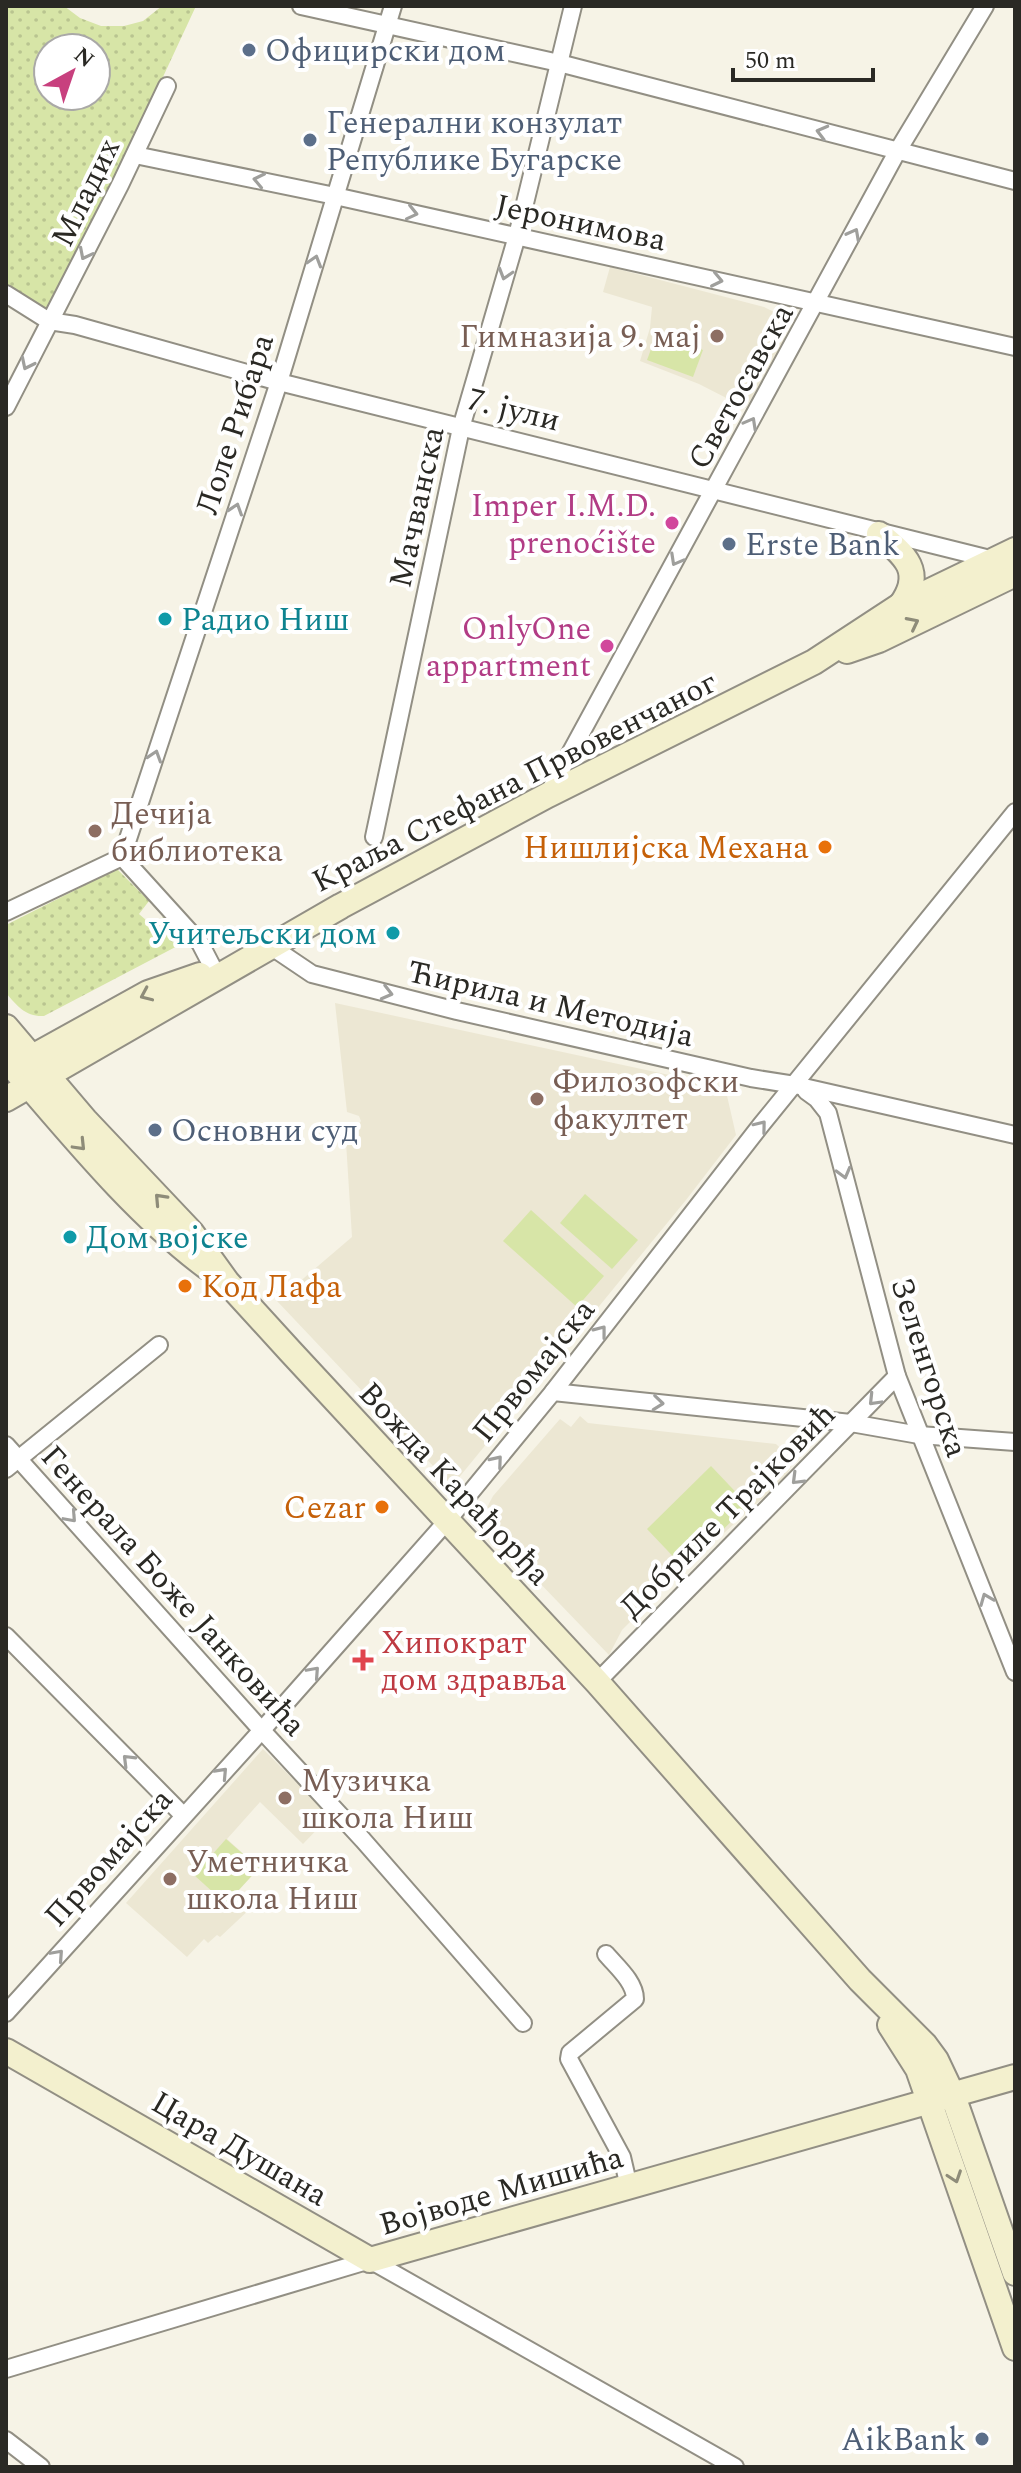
<svg xmlns="http://www.w3.org/2000/svg" width="1021" height="2473" viewBox="0 0 1021 2473" font-family="Spectral,serif">
<defs>
<pattern id="park-dots" width="8" height="8" patternUnits="userSpaceOnUse" patternTransform="scale(2)"><rect width="8" height="8" fill="#d7e5a7"/><path d="M2 2h.1M6 6h.1" fill="none" stroke="#b9c490" stroke-width="1.8" stroke-linecap="round"/></pattern>
</defs>
<rect width="100%" height="100%" fill="#f6f3e6"/>
<g fill="#ece7d3">
<path d="M610,267L764,307L774,312L783,323L785,340L746,408L699,384L640,361L650,328L652,307L603,292Z"/>
<path d="M335,1003L725,1087L736,1135L686,1200L452,1486L277,1301L352,1237L346,1142L361,1121L359,1116L347,1112Z"/>
<path d="M580,1416L588,1423L776,1444L788,1455L792,1465L785,1478L674,1578L622,1630L609,1655L480,1521L493,1496L560,1419L571,1427Z"/>
<path d="M263,1749L330,1816L303,1844L260,1802L227,1839L259,1868L237,1892L252,1907L220,1937L217,1935L208,1943L204,1939L187,1957L126,1903Z"/>
</g>
<g fill="url(#park-dots)" fill-rule="evenodd">
<path d="M6,6H64L80,18L101,26H124L143,21L162,6H196L121,167L48,311L6,285ZM48,48H96V96H48Z"/>
<path d="M117,869L149,901L139,914L154,927L163,917L185,942L44,1016C26,1017 17,1006 6,993V925Z"/>
</g>
<g fill="#d7e5a7">
<path d="M657,333L703,350L693,377L647,360Z"/>
<path d="M585,1194L638,1240L612,1269L560,1223Z"/>
<path d="M531,1210L604,1276L577,1307L503,1241Z"/>
<path d="M711,1466L748,1505L684,1568L647,1529Z"/>
<path d="M226,1839L259,1868L226,1904L194,1875Z"/>
</g>
<g fill="none" stroke-linecap="round" stroke-linejoin="round">
<g stroke="#928f84" stroke-width="20">
<g id="street">
<path d="M301,6L559,63L1015,181"/>
<path d="M135,155L335,196L1015,347"/>
<path d="M6,294L49,321L75,325L279,382L994,560"/>
<path d="M6,407L120,185L167,86"/>
<path d="M548,794L897,152L985,6"/>
<path d="M374,837L461,428L517,236L573,6"/>
<path d="M122,857L279,382L393,6"/>
<path d="M122,857L200,943L214,970"/>
<path d="M6,912L122,857"/>
<path d="M269,945L312,974L457,1011L751,1078L795,1085L1015,1135"/>
<path d="M806,1091L817,1099L828,1113L897,1376L1015,1672"/>
<path d="M553,1392L851,1423L919,1435L1015,1442"/>
<path d="M6,1445L256,1724L363,1840L523,2023"/>
<path d="M6,1469L159,1345"/>
<path d="M6,1636L183,1815"/>
<path d="M597,1682L897,1376"/>
<path d="M606,1954C617,1967 635,1982 635,1999L570,2053L569,2059L622,2157L629,2187"/>
<path d="M6,2013L262,1730L447,1521L553,1392L761,1125L1015,812"/>
<path d="M6,2369L370,2260L735,2467"/>
<path d="M6,2440L41,2467"/>
</g>
</g>
<g stroke="#928f84" stroke-width="28">
<g id="secondary">
<path d="M879,534C905,555 925,572 901,605"/>
<path d="M847,651L879,640L1015,574"/>
<path d="M6,1027L85,1120L191,1232L227,1282L290,1351L597,1682L860,1980L925,2045L936,2060L953,2096L1015,2273"/>
<path d="M6,1059C68,1130 131,1210 207,1267"/>
<path d="M18,1065L148,993L200,975"/>
<path d="M6,1099L341,906L548,795L814,662L901,605L1015,550"/>
<path d="M890,2025L918,2069L1015,2348"/>
<path d="M6,2051L370,2260L1015,2077"/>
</g>
</g>
<use href="#street" stroke="#fff" stroke-width="16"/>
<use href="#secondary" stroke="#f3f0ce" stroke-width="24"/>
</g>
<defs><path id="oneway-chevron" d="M-2-3.5L2.5 0L-2 3.5" fill="none" stroke-width="1.6" stroke-linecap="round" stroke-linejoin="round" transform="scale(2)"/></defs>
<g stroke="#9f9f9c">
<use href="#oneway-chevron" transform="translate(822 132) rotate(-165)"/>
<use href="#oneway-chevron" transform="translate(259 180) rotate(-168)"/>
<use href="#oneway-chevron" transform="translate(412 213) rotate(13)"/>
<use href="#oneway-chevron" transform="translate(854 234) rotate(-62)"/>
<use href="#oneway-chevron" transform="translate(85 254) rotate(117)"/>
<use href="#oneway-chevron" transform="translate(315 261) rotate(-73)"/>
<use href="#oneway-chevron" transform="translate(505 274) rotate(107)"/>
<use href="#oneway-chevron" transform="translate(717 280) rotate(12)"/>
<use href="#oneway-chevron" transform="translate(27 364) rotate(116)"/>
<use href="#oneway-chevron" transform="translate(751 423) rotate(-61)"/>
<use href="#oneway-chevron" transform="translate(236 509) rotate(-72)"/>
<use href="#oneway-chevron" transform="translate(676 560) rotate(119)"/>
<use href="#oneway-chevron" transform="translate(155 756) rotate(-72)"/>
<use href="#oneway-chevron" transform="translate(387 993) rotate(14)"/>
<use href="#oneway-chevron" transform="translate(761 1126) rotate(-51)"/>
<use href="#oneway-chevron" transform="translate(844 1173) rotate(75)"/>
<use href="#oneway-chevron" transform="translate(601 1331) rotate(-52)"/>
<use href="#oneway-chevron" transform="translate(874 1400) rotate(134)"/>
<use href="#oneway-chevron" transform="translate(658 1403) rotate(6)"/>
<use href="#oneway-chevron" transform="translate(497 1461) rotate(-50)"/>
<use href="#oneway-chevron" transform="translate(797 1479) rotate(135)"/>
<use href="#oneway-chevron" transform="translate(71 1517) rotate(48)"/>
<use href="#oneway-chevron" transform="translate(986 1599) rotate(-112)"/>
<use href="#oneway-chevron" transform="translate(314 1672) rotate(-48)"/>
<use href="#oneway-chevron" transform="translate(128 1760) rotate(-135)"/>
<use href="#oneway-chevron" transform="translate(222 1773) rotate(-47)"/>
<use href="#oneway-chevron" transform="translate(58 1955) rotate(-48)"/>
</g>
<g stroke="#8e8c79">
<use href="#oneway-chevron" transform="translate(913 623) rotate(-27)"/>
<use href="#oneway-chevron" transform="translate(146 995) rotate(156)"/>
<use href="#oneway-chevron" transform="translate(80 1145) rotate(46)"/>
<use href="#oneway-chevron" transform="translate(160 1199) rotate(-133)"/>
<use href="#oneway-chevron" transform="translate(955 2177) rotate(71)"/>
</g>
<g fill="#5c6f8a" stroke="#fff" stroke-width="3">
<circle cx="249" cy="50" r="8"/>
<circle cx="310" cy="140" r="8"/>
<circle cx="729" cy="544" r="8"/>
<circle cx="155" cy="1130" r="8"/>
<circle cx="982" cy="2439" r="8"/>
</g>
<g fill="#8d6e63" stroke="#fff" stroke-width="3">
<circle cx="717" cy="336" r="8"/>
<circle cx="95" cy="831" r="8"/>
<circle cx="537" cy="1099" r="8"/>
<circle cx="285" cy="1798" r="8"/>
<circle cx="170" cy="1879" r="8"/>
</g>
<g fill="#d1479c" stroke="#fff" stroke-width="3">
<circle cx="672" cy="523" r="8"/>
<circle cx="607" cy="646" r="8"/>
</g>
<g fill="#0f9aa8" stroke="#fff" stroke-width="3">
<circle cx="165" cy="619" r="8"/>
<circle cx="393" cy="933" r="8"/>
<circle cx="70" cy="1237" r="8"/>
</g>
<g fill="#e8710a" stroke="#fff" stroke-width="3">
<circle cx="825" cy="847" r="8"/>
<circle cx="185" cy="1286" r="8"/>
<circle cx="382" cy="1507" r="8"/>
</g>
<path fill="#e0444e" stroke="#fff" stroke-width="3" d="M359 1648h8v8h8v8h-8v8h-8v-8h-8v-8h8z"/>
<g text-anchor="middle" stroke-width="8" stroke-linejoin="round" paint-order="stroke">
<g font-size="32" fill="#4e5e75" stroke="#fff" text-anchor="start">
<text x="265" y="61">Официрски дом</text>
<text x="326" y="133">Генерални конзулат<tspan x="326" dy="37">Републике Бугарске</tspan></text>
<text x="745" y="555">Erste Bank</text>
<text x="171" y="1141">Основни суд</text>
<text x="966" y="2450" text-anchor="end">AikBank</text>
</g>
<g font-size="32" fill="#2a2924" stroke="#fff">
<text transform="translate(85 192) rotate(-64)" y="11">Младих</text>
<text transform="translate(581 222) rotate(12)" y="11">Јеронимова</text>
<text transform="translate(740 386) rotate(-61)" y="11">Светосавска</text>
<text transform="translate(514 409) rotate(14)" y="11">7. јули</text>
<text transform="translate(234 424) rotate(-72)" y="11">Лоле Рибара</text>
<text transform="translate(416 507) rotate(-78)" y="11">Мачванска</text>
<text transform="translate(514 781) rotate(-27)" y="11">Краља Стефана Првовенчаног</text>
<text transform="translate(551 1003) rotate(13)" y="11">Ћирила и Методија</text>
<text transform="translate(930 1367) rotate(72)" y="11">Зеленгорска</text>
<text transform="translate(533 1370) rotate(-51)" y="11">Првомајска</text>
<text transform="translate(455 1483) rotate(47)" y="11">Вожда Карађорђа</text>
<text transform="translate(727 1510) rotate(-45)" y="11">Добриле Трајковић</text>
<text transform="translate(174 1590) rotate(48)" y="11">Генерала Боже Јанковића</text>
<text transform="translate(108 1857) rotate(-48)" y="11">Првомајска</text>
<text transform="translate(240 2148) rotate(30)" y="11">Цара Душана</text>
<text transform="translate(501 2190) rotate(-16)" y="11">Војводе Мишића</text>
</g>
<g font-size="32" fill="#785e54" stroke="#fff" text-anchor="start">
<text x="701" y="347" text-anchor="end">Гимназија 9. мај</text>
<text x="111" y="824">Дечија<tspan x="111" dy="37">библиотека</tspan></text>
<text x="553" y="1092">Филозофски<tspan x="553" dy="37">факултет</tspan></text>
<text x="301" y="1791">Музичка<tspan x="301" dy="37">школа Ниш</tspan></text>
<text x="186" y="1872">Уметничка<tspan x="186" dy="37">школа Ниш</tspan></text>
</g>
<g font-size="32" fill="#b23c85" stroke="#fff" text-anchor="end">
<text x="656" y="516">Imper I.M.D.<tspan x="656" dy="37">prenoćište</tspan></text>
<text x="591" y="639">OnlyOne<tspan x="591" dy="37">appartment</tspan></text>
</g>
<g font-size="32" fill="#0d838f" stroke="#fff" text-anchor="start">
<text x="181" y="630">Радио Ниш</text>
<text x="377" y="944" text-anchor="end">Учитељски дом</text>
<text x="86" y="1248">Дом војске</text>
</g>
<g font-size="32" fill="#c56008" stroke="#fff" text-anchor="end">
<text x="809" y="858">Нишлијска Механа</text>
<text x="201" y="1297" text-anchor="start">Код Лафа</text>
<text x="366" y="1518">Cezar</text>
</g>
<g font-size="32" fill="#be3a42" stroke="#fff" text-anchor="start">
<text x="381" y="1653">Хипократ<tspan x="381" dy="37">дом здравља</tspan></text>
</g>
</g>
<rect width="1021" height="2473" fill="none" stroke="#2a2924" stroke-width="16"/>
<g transform="translate(72 72) rotate(40)"><circle r="38" fill="#ffffff" stroke="#aaa9a7" stroke-width="2"/>
<path d="M0-6L14 30L0 20L-14 30Z" fill="#c8407e"/>
<text y="-12" font-size="22" font-weight="bold" text-anchor="middle" fill="#2a2924">N</text>
</g>
<path d="M733 68v12h140v-12" fill="none" stroke="#2a2924" stroke-width="4"/>
<text x="745" y="68" font-size="24" fill="#2a2924" stroke="#ffffff" stroke-width="6" paint-order="stroke">50 m</text>
</svg>
